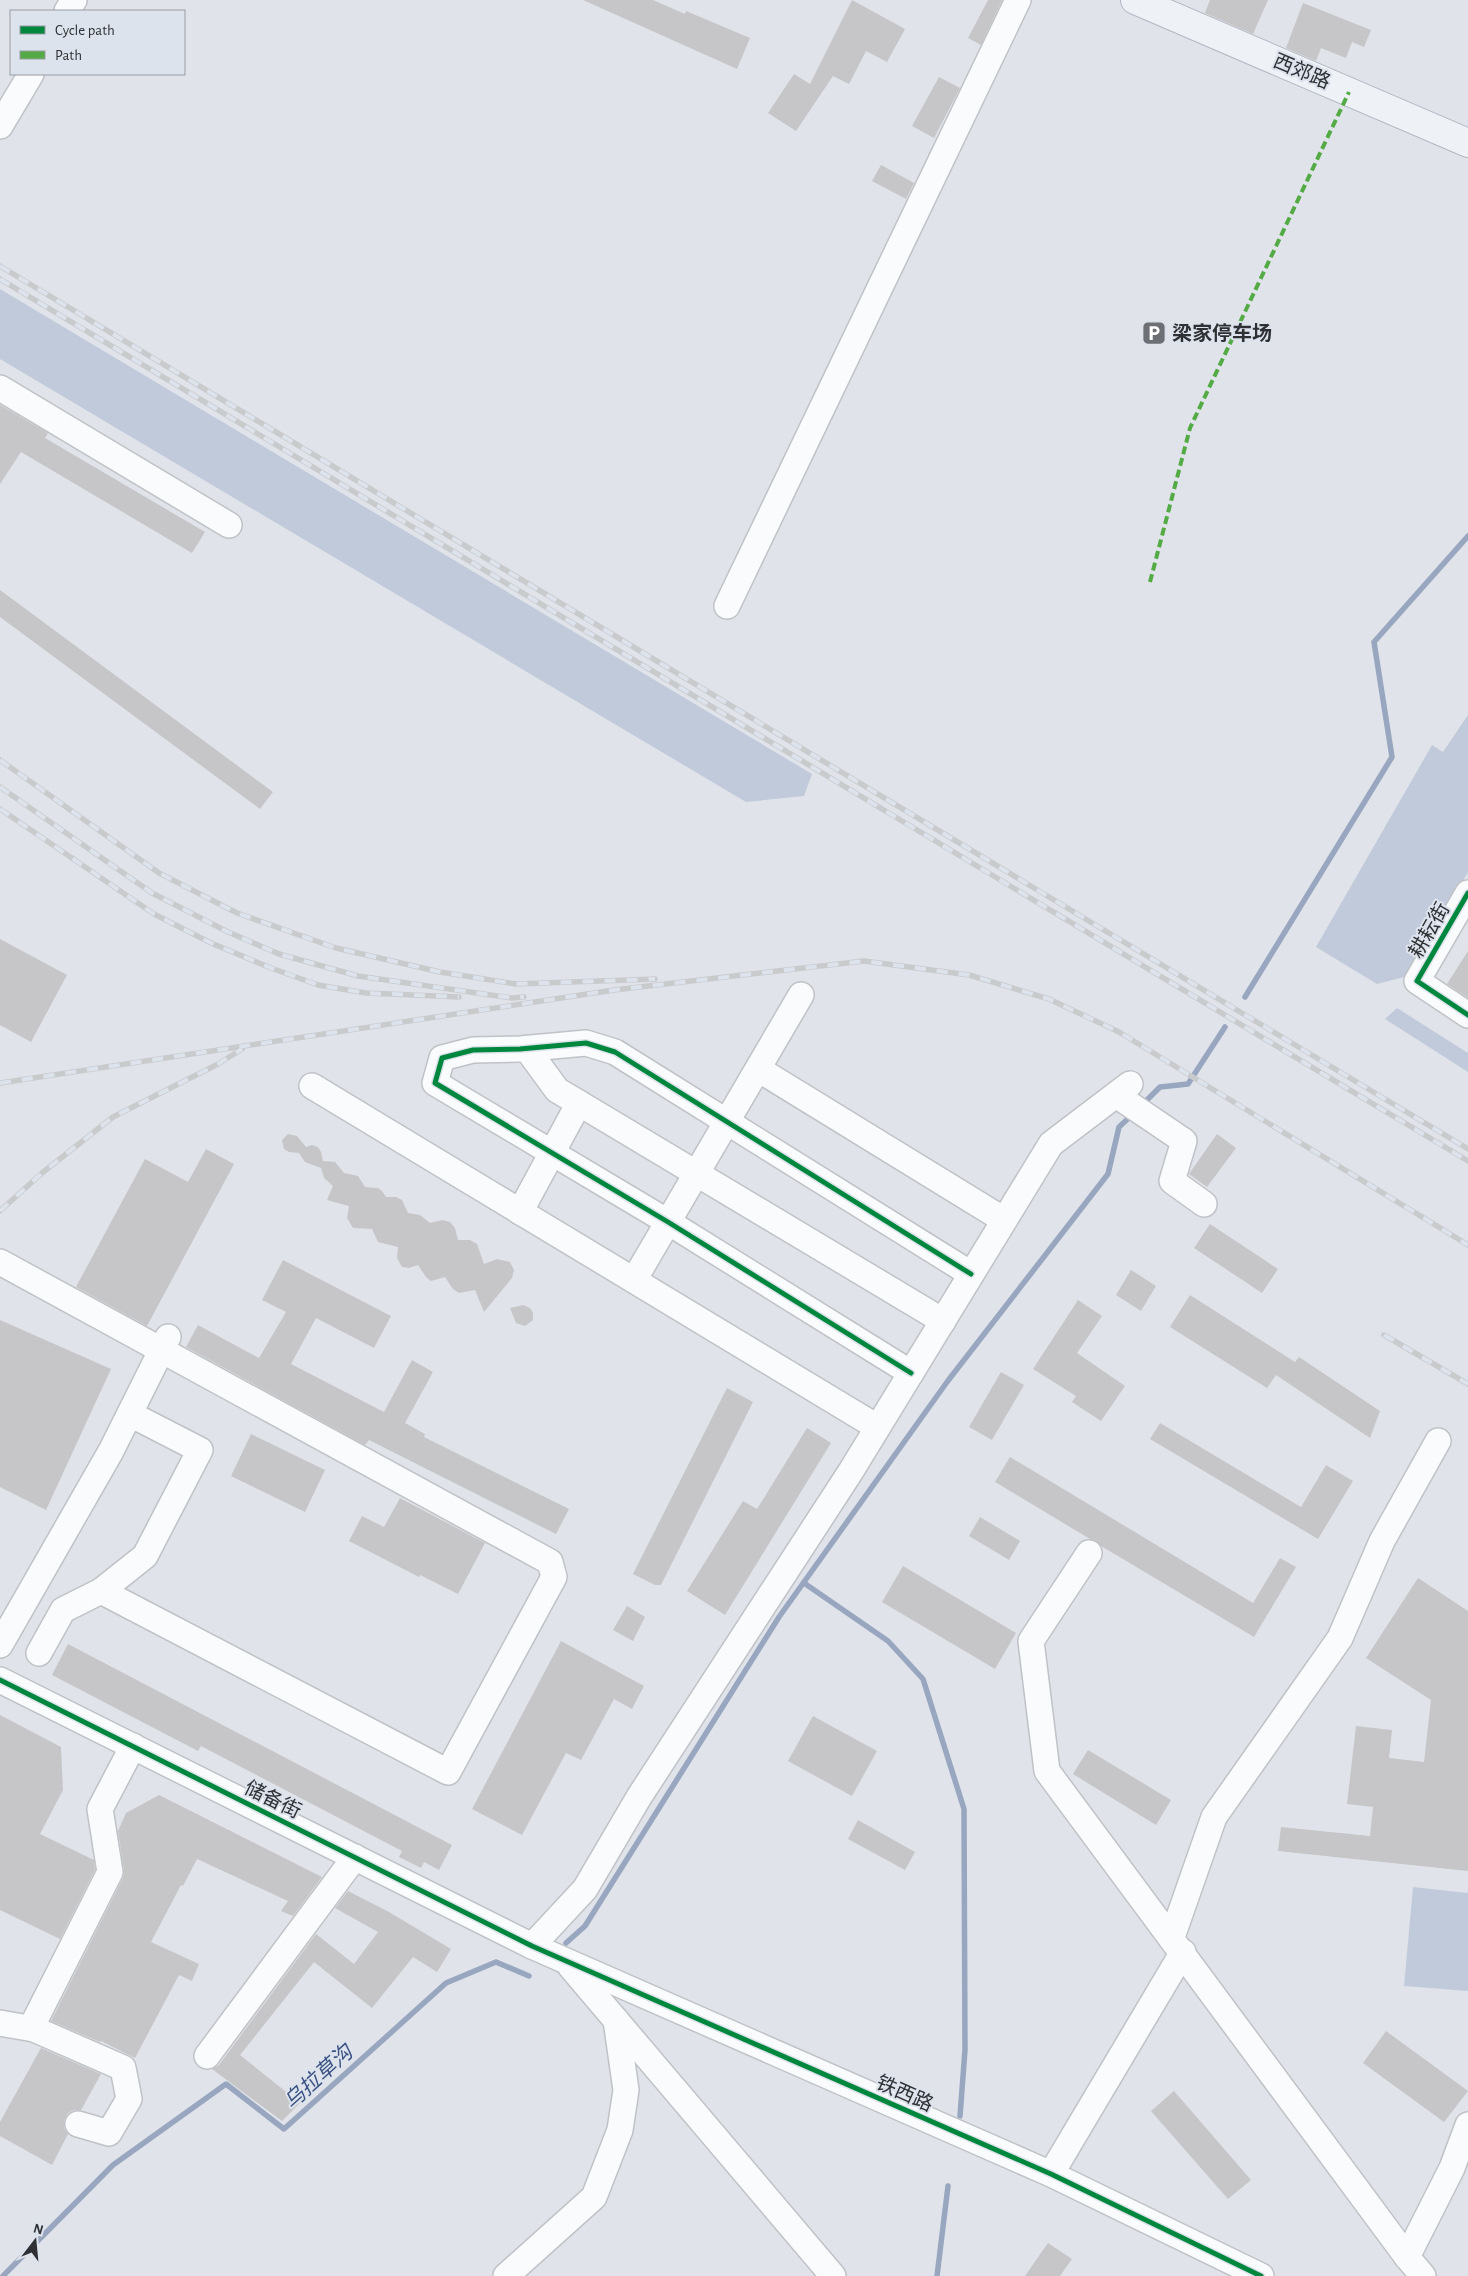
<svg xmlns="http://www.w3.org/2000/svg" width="1468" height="2276" viewBox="0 0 1468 2276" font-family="'Alegreya Sans','Noto Sans SC',sans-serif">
<rect width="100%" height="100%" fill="#e0e4ea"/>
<g fill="#c1cada">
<path d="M0,289L812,774L804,796L746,802L0,359Z"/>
<path d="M1468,715V872L1408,976L1377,984L1316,947L1432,745L1443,752Z"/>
<path d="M1397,1008L1468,1053V1072L1385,1019Z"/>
<path d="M1413,1887L1468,1893V1991L1404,1986Z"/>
</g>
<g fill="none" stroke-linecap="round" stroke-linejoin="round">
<g stroke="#98a6bf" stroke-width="5.5">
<path d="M1245,997L1392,757L1374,642L1468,536"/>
<path d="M1142,1105L1160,1087L1188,1084L1225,1027"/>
<path d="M804,1583L888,1641L923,1679L964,1809L965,2050L960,2116"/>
<path d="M566,1943L585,1926L779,1617L947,1382L1108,1174L1119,1127L1134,1113"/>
<path d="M3,2276L113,2165L226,2084L284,2129L446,1983L496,1962L529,1976"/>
<path d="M937,2276L948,2186"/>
</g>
</g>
<g fill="#c6c5c7">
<path d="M583,0H653L685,14L686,11L750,38L737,69Z"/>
<path d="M852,0L905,29L887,62L866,51L849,84L833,76L796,131L768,113L794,74L810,84Z"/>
<path d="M988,0H1002L981,45L968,38Z"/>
<path d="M1210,0H1268L1253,34L1205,13Z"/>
<path d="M1303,3L1371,30L1364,47L1352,42L1346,58L1321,48L1316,61L1286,48Z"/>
<path d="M939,77L960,88L934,138L912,126Z"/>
<path d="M881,165L914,183L906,199L872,181Z"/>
<path d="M0,405L48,433L45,438L205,532L192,553L21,452L0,484Z"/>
<path d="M0,590L273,792L260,809L0,617Z"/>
<path d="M0,939L67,975L31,1042L0,1025Z"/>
<path d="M1468,951V998L1447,984Z"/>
<path d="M288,1134L297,1136L306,1147L312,1145L318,1147L321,1152L323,1161L335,1162L344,1173L358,1176L365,1187L378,1188L382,1191L386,1197H396L402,1200L408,1213L420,1215L430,1223L443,1220L450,1222L455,1228L458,1240H470L477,1244L484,1264L497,1259L510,1262L514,1270L512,1278L484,1312L475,1290L459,1293L453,1289L445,1277L431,1281L426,1277L418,1265L409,1268L402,1267L397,1258L398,1247L378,1242L372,1229L353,1228L347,1218L349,1206L327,1200L333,1186L324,1178L321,1168L305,1162L299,1153L289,1152L284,1149L282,1140Z"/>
<path d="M1217,1134L1236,1148L1207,1187L1189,1174Z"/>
<path d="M206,1149L234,1164L147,1326L76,1287L145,1159L188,1182Z"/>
<path d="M1210,1224L1278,1269L1262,1293L1194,1248Z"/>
<path d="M283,1260L391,1316L374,1348L316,1318L291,1364L384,1412L412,1360L433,1372L405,1423L425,1434L424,1437L569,1509L556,1534L369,1440L365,1445L186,1347L198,1325L259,1358L286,1312L262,1300Z"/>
<path d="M1131,1270L1156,1286L1141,1311L1116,1295Z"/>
<path d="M1190,1295L1295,1362L1299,1357L1380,1411L1370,1438L1276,1375L1267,1388L1170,1327Z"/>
<path d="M1078,1300L1102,1316L1077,1353L1125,1386L1101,1421L1072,1402L1076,1396L1033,1369Z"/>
<path d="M523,1305L530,1308L533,1313V1320L525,1326L516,1323L510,1308Z"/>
<path d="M0,1320L111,1369L46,1510L0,1487Z"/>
<path d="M1001,1372L1024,1385L992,1440L969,1427Z"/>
<path d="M727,1388L753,1402L661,1585H655L633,1574Z"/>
<path d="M1160,1423L1301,1507L1326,1465L1353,1481L1318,1539L1150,1439Z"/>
<path d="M807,1428L831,1443L725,1615L687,1591L743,1501L757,1509Z"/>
<path d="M251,1434L325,1470L305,1512L231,1476Z"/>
<path d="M1010,1457L1253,1603L1280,1558L1296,1567L1254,1637L1101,1546L1096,1541L1090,1539L995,1482Z"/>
<path d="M400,1498L485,1543L458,1594L420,1575L419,1577L349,1541L362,1516L384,1527Z"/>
<path d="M980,1517L1020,1541L1009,1560L969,1536Z"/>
<path d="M903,1566L1016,1633L995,1669L882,1602Z"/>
<path d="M1418,1578L1468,1611V1871L1278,1851L1281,1827L1370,1836L1373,1807L1347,1804L1356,1726L1392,1730L1389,1758L1424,1762L1431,1700L1366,1658Z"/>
<path d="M627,1606L645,1617L633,1641L613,1630Z"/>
<path d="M561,1641L644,1686L632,1709L614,1699L581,1760L566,1753L522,1835L472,1809Z"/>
<path d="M68,1644L452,1845L439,1870L424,1862L421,1868L399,1857L402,1851L201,1746L198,1751L52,1675Z"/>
<path d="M0,1715L61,1747L63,1790L40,1834L94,1860L95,1870L60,1939L0,1910Z"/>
<path d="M813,1716L877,1751L852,1796L788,1761Z"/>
<path d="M1088,1750L1171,1800L1156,1825L1073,1774Z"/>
<path d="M159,1795L322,1877L293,1916L281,1911L288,1901L197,1859L183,1886L181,1885L151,1942L199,1964L192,1981L179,1975L135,2058L101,2041L100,2042L51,2021L123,1878L124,1870L118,1831L126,1813Z"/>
<path d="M858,1820L915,1852L905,1870L848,1839Z"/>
<path d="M348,1891L389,1912L451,1949L437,1972L413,1957L372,2008L314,1962L240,2055L300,2103L282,2121L212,2069L219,2065L316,1934L354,1964L378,1932L335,1908Z"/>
<path d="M1386,2031L1468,2091L1444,2122L1363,2063Z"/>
<path d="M41,2048L101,2074L81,2110H74L68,2113L64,2120V2128L68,2134L52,2165L0,2136V2122Z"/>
<path d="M1174,2091L1251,2180L1228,2199L1151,2111Z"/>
<path d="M1048,2243L1072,2259L1060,2276H1025Z"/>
</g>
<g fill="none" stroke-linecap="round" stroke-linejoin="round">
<g stroke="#bfc2c6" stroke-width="28">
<g id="minor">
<path d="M67,11L74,0"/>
<path d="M0,126L31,74"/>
<path d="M0,388L229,525"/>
<path d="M727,606L1018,0"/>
<path d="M1468,893L1417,981L1468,1015"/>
<path d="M527,1049L557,1090L943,1321"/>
<path d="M758,1069L1004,1220"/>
<path d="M312,1086L877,1427"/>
<path d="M1116,1095L1184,1141L1172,1181L1204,1204"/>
<path d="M520,1212L579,1103"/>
<path d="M0,1262L550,1562L554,1577L448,1772L101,1591L63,1610L39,1653"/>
<path d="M634,1280L801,995"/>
<path d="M911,1373L668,1222L435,1083L442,1058L473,1050L520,1049L586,1043L615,1052L971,1274"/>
<path d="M1089,1553L1031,1641L1047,1771L1407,2257L1423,2276"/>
<path d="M101,1591L145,1556L200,1450L130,1414"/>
<path d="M0,1645L111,1451L168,1337"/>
<path d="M0,1680L532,1946L1051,2174L1261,2276"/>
<path d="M1172,1937L1214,1817L1340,1638L1382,1541L1438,1441"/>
<path d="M532,1946L585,1889L639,1797L851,1471L1051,1144L1130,1084"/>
<path d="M570,1966L833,2276"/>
<path d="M0,2023L34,2029L123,2068L129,2099L109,2133L78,2124"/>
<path d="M31,2028L110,1872L100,1809L133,1746"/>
<path d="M207,2056L355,1857"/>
<path d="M1051,2174L1183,1952"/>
<path d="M1407,2257L1452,2168L1468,2125"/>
<path d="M506,2276L594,2197L620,2130L626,2090L616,2020"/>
</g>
</g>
<g stroke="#b2b8c3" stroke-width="30">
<path id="major" d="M1135,0L1468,143"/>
</g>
<use href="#minor" stroke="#fafbfc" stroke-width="25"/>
<use href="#major" stroke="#eef1f6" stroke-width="28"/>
<g stroke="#c9cacc" stroke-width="5.5">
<g id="rail">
<path d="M0,266L1468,1149"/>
<path d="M0,279L1468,1161"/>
<path d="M0,760L159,873L237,913L336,948L440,972L516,984L655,979"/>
<path d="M0,787L152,893L228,932L279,954L358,976L512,998L524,997"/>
<path d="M0,809L154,914L211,943L271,968L318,985L366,993L459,997"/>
<path d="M0,1083L614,990L864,961L969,975L1049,999L1119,1032L1468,1245"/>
<path d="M0,1211L42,1173L113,1117L218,1064L242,1049"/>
<path d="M1384,1335L1468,1384"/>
</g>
</g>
<use href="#rail" stroke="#dde3ed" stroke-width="4" stroke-dasharray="11" stroke-linecap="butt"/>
<path stroke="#54ab45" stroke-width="4" stroke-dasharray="8 4" stroke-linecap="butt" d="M1150,582L1190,428L1349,92"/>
<g stroke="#dde3ed" stroke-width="8">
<g id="cycleway">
<path d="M1468,893L1417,981L1468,1015"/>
<path d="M911,1373L668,1222L435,1083L442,1058L473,1050L520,1049L586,1043L615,1052L971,1274"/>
<path d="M0,1680L532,1946L1051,2174L1261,2276"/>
</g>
</g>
<use href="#cycleway" stroke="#00873e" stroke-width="5"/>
</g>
<defs>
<g id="parking-square" transform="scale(1.25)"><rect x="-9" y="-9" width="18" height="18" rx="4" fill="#6c6f73" stroke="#dde3ed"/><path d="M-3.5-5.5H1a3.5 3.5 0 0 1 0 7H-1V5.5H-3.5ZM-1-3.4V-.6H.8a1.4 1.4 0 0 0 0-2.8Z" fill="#fff"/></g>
</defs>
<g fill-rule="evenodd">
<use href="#parking-square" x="1154" y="333"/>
</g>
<g text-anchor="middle" stroke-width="4" stroke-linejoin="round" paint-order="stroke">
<g font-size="20" fill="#2e3033" stroke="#dde3ed">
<text transform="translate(1302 71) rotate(23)" y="7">西郊路</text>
<text transform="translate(1429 930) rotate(-60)" y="7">耕耘街</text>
<text transform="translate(273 1799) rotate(26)" y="7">储备街</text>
<text transform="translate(905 2093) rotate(24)" y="7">铁西路</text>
</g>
<g font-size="20" font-weight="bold" fill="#2e3033" stroke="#dde3ed" text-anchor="start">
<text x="1172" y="340">梁家停车场</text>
</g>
<g font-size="21" font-style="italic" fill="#3a5282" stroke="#dde3ed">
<text transform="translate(318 2077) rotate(-42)" y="7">乌拉草沟</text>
</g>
</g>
<rect x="10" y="10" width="175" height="65" fill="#dde3ed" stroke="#979ba3"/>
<rect x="20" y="26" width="25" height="8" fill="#00873e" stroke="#979ba3"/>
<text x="55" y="35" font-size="15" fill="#2e3033">Cycle path</text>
<rect x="20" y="51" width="25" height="8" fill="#54ab45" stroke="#979ba3"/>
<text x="55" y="60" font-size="15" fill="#2e3033">Path</text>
<g transform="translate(35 2241) rotate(16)" stroke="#dde3ed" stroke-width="4" paint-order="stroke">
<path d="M0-4L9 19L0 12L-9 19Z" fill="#2e3033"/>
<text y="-8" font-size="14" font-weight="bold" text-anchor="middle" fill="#2e3033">N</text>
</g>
</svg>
